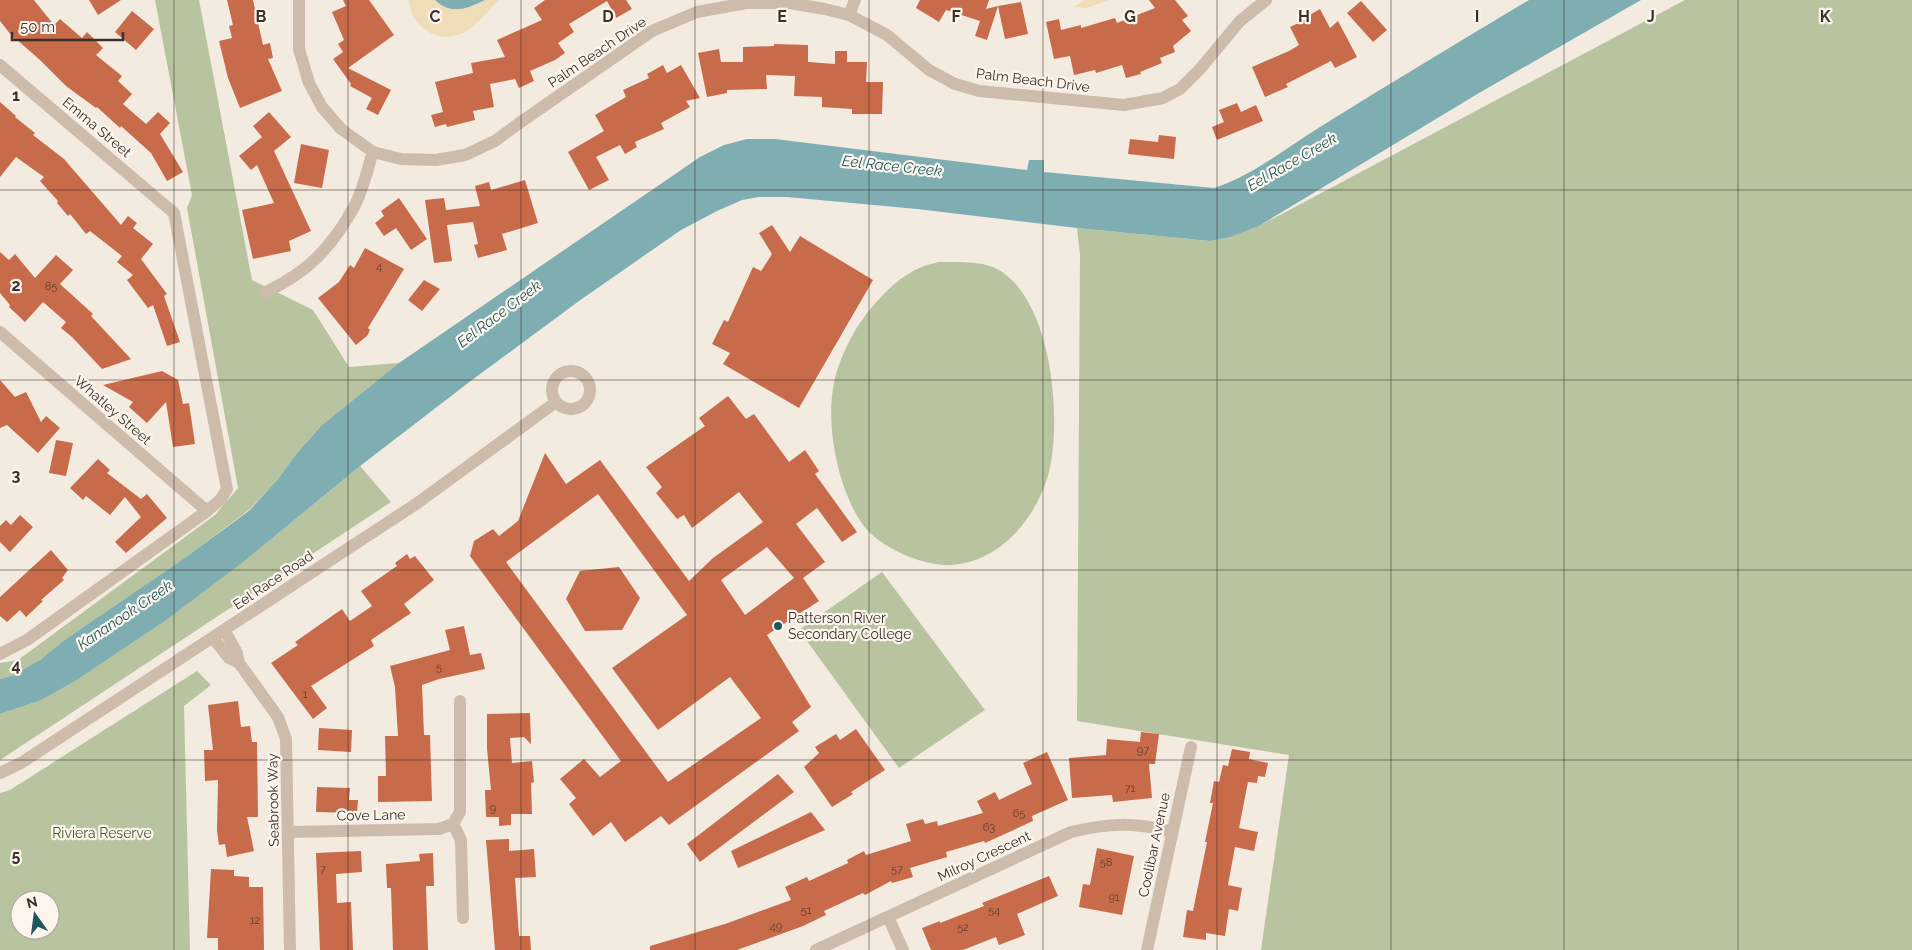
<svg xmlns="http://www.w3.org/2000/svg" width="1912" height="950" viewBox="0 0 1912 950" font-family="Raleway,sans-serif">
<rect width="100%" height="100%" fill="#f4ebe0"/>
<g fill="#b7c49f" fill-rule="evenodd">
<path d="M155,0H199L252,280L313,310L349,367L399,363L322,425L297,453L278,479L250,509L186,557L63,641L40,660L11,676L0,679V663L18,660L215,515L238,488L187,208L192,195Z"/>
<path d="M1685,0H1912V950H1261L1289,755L1077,721L1080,255L1077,228L1210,241L1231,237L1259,226Z"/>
<path d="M939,262C956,262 977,261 993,267C1053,293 1064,426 1047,479C1033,522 999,561 953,565C924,567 880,548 863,525C838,490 825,425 834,383C841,351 859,319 882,296C898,279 916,266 939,262Z"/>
<path d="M360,466L391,502L0,760V714L39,701L247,559Z"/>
<path d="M882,572L985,710L899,768L799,630Z"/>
<path d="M197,671L211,685L184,706L190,950H0V793L10,790ZM20,900H50V930H20Z"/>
</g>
<g fill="#efddb7">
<path d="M409,0H435L439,4L472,7L485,0H499C488,10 478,24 465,32C440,46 410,27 409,0Z"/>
<path d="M1085,0H1109L1087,8L1073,7Z"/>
</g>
<g fill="#7eaeb2">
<path d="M435,0H485C468,9 450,15 435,0Z"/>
<path d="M1529,0H1641L1479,93L1259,226L1231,237L1210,241L1077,228L917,209L787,197H759L742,200L717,211L681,230L579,301L472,380L360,466L247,559L166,620L75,681L39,701L0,714V679L11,676L40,660L63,641L186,557L250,510L278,479L297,453L322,425L399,363L700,157L724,145L747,139H775L1027,170L1029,160H1044V172L1214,188C1251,177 1287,147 1320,127C1389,84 1459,42 1529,0Z"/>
</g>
<g fill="#c86b4a" fill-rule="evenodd">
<path d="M0,0H34L54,25L60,19L82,38L87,32L103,48L96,55L122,76L118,81L132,94L123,104L146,124L158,112L170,123L160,134L183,172L167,181L151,153L121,126L120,128L97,107L96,108L66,86L40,60L16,39L15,40L0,21Z"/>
<path d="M89,0H121L98,15Z"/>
<path d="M227,0H253L263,45L270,43L273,58L268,59L282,91L240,108L228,78L219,41L232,38L229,26L233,25Z"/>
<path d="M343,0H369L394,35L348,68L391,90L378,115L366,109L372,98L350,86L351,84L333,59L343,52L338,44L344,40L332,12L346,6Z"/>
<path d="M545,0H626L632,9L616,18L607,1L569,24L574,32L558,43L565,53L555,60L530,71L534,81L519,88L515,79L490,84L494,107L473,111L475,120L447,127L446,124L435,127L431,115L443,112L435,82L473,73L471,63L505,57L497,40L542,20L534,8Z"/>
<path d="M920,0H989L986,9L998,6L987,40L975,36L980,21L946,10L939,22L916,8Z"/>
<path d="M1149,0H1175L1188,16L1182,20L1191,31L1173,46L1175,52L1160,58L1162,63L1140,72L1141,74L1126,78L1122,65L1096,73L1095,70L1074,75L1070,56L1054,59L1046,22L1059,19L1061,30L1081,25V28L1115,18L1117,23L1155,8Z"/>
<path d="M1361,1L1387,30L1373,42L1347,13Z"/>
<path d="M1021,2L1028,34L1005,39L998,6Z"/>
<path d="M1320,9L1330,28L1338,21L1357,57L1335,68L1331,61L1286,84L1288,87L1265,97L1252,67L1289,51L1299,45L1290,27L1309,18L1308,16Z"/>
<path d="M132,11L154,29L136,50L115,32Z"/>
<path d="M774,44L808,45V62L835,64V51H847V62H867L866,82H883L882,114H852V109L822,107V97L794,96L795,76L766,75L767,89L727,90V93L707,97L698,53L719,49L721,62H743V47L774,46Z"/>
<path d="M663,65L667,73L681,65L700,98L686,101L690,107L661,123L664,129L635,142L637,147L625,154L620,145L596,157L609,180L589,190L568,152L604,131L595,115L626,97L623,90L649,78L647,74Z"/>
<path d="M0,102L16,116L15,117L35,133L33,135L64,159L121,225L128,216L137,223L133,228L153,244L141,259L167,294L164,296L180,342L167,346L153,305L148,308L127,280L133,275L117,262L122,256L90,231L86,234L70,214L68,216L57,203L58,201L40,181L44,177L16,157L0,177Z"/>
<path d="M1237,103L1241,112L1256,105L1263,121L1217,140L1212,127L1224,122L1219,110Z"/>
<path d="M269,112L291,137L274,151L311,231L289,241L291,251L253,259L242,210L274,203L257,165L251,170L239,156L262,137L253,126Z"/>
<path d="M1159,135L1176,137L1174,159L1128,154L1130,139L1158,142Z"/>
<path d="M301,144L329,150L322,188L294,183Z"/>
<path d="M525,180L538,223L502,234L507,250L478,258L474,245L478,244L473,222L447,225L452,261L434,263L425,200L444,198L446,210L480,206L475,186L489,182L491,190Z"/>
<path d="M399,198L427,239L411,250L396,228L384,236L375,223L384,216L381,211Z"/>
<path d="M772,225L790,252L800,236L873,280L799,408L723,364L730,353L712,344L724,320L728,322L753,267L761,271L772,254L759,233Z"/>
<path d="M365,248L404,269L368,328L370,330L367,336L356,345L318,298L339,282L350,265L354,268Z"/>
<path d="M0,252L9,260L15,254L35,278L56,255L73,270L60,284L93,314L91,316L131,359L102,369L72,337L61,328L66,322L43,302L25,322L9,307L10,305L0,293Z"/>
<path d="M424,280L440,289L422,311L408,300Z"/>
<path d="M162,371L178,380L183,404L189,403L195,444L173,447L166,402L147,423L129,407L133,402L103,385Z"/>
<path d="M0,380L15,397L26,392L41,422L46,416L60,428L38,453L7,425L0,428Z"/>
<path d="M728,396L746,419L754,414L789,462L805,450L819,471L815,474L857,532L842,542L817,508L796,524L825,562L803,578L819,601L767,635L811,707L792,722L799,731L669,825L661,816L625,842L611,822L593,836L569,804L576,798L560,779L584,759L600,777L621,761L470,556L474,541L493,529L499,536L518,521L545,453L566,484L600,460L689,581L713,558L763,522L739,492L692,528L684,515L677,519L656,493L662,487L646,467L705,426L699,418ZM598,494L687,615L612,668L658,730L730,677L761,718L668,782L506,562ZM767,547L794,578L745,615L721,580Z"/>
<path d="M56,440L73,443L66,476L49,473Z"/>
<path d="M98,459L110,470L107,473L141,499L147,494L167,518L126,553L115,542L141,517L125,497L110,515L86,496L83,500L70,488Z"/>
<path d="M20,515L33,527L10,552L0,542V526L6,520L11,525Z"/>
<path d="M51,550L68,570L62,578L64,580L41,600L43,601L26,617L20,610L7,622L0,616V597Z"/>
<path d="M407,554L410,559L415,556L434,580L404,604L411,613L371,640L374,646L311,686L327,708L313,719L271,663L298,645L295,642L342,609L350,621L372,606L361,591L397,566L395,563Z"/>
<path d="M619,567L640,598L622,630L585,631L566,599L580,571Z"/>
<path d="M464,626L470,655L481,653L485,669L439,679L422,685L424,735H430L432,801L378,802V776H386L385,736H398L395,687L390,666L450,650L445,630Z"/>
<path d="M238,701L241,727L250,726L252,742H257L258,817H247L254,851L227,857L225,844L219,845L217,831L218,780L205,781L204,750H213L208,705Z"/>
<path d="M530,713L531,744L524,737L510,738L512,763L532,761L534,782L531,783L532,814H511V825L499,826V817H486L485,790H491L487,749V714Z"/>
<path d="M319,728L352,730L351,752L318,750Z"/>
<path d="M856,729L885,770L851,792L853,794L832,807L804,767L819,753L815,747L836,734L840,740Z"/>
<path d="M1141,732L1159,734L1155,764H1149L1152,798L1113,802L1112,795L1072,798L1069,758L1106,755L1107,739L1140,742Z"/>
<path d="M1232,749L1250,752L1249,759L1268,763L1265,777L1258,776L1257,783L1248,782L1239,828L1258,832L1254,851L1235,847L1228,885L1242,888L1238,911L1229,909L1225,936L1206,933V940L1183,937L1187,910L1193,911L1207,842H1205L1213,803H1210L1214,781L1219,782L1223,765L1228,766Z"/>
<path d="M1047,752L1068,800L1032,816L1033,821L985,843L984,841L946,852L947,857L910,868L913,877L892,883L891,881L865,895L863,893L824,911L826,915L803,926L737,950H650V946L725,924L791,900L785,887L807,877L809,881L848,863L847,860L864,851L866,855L911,841L906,824L923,819L925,824L937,821L938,826L983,813L977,801L995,792L999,800L1032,784L1023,763Z"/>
<path d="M778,774L794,792L700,862L687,844Z"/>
<path d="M317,787L350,788L349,800H358L357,813L316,812Z"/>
<path d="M811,812L825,830L738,868L731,851Z"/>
<path d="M509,839V851L534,849L536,877L515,878L519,936H530L531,950H495L486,840Z"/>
<path d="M1097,848L1134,856L1122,915L1079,907L1083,884L1090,885Z"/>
<path d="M361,851L362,872L336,874L337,903L351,902L353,950H320L316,853Z"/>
<path d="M433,853L434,886H426L428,950H393L391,888H387L386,864L420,861L419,854Z"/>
<path d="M211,869L234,870V876L249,877V887H263L264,950H218V938H207Z"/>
<path d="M1049,876L1058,896L1017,914L1025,935L999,945L996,937L963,950H931L922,928L940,921V923L984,906L982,903Z"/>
</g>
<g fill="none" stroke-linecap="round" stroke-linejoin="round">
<g stroke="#cdbbab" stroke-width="12">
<path d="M299,0V49L309,83L322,107L341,129L373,152L401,159L436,160L465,155L495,141L518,124L652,31L697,12L746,3H790L825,9L849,15L887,35L929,70L955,84L979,91L1124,105L1163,98L1180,89L1200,69L1240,21L1266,0"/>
<path d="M849,15L855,0"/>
<path d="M0,65L174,213L227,489L221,499L207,511L27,640L0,654"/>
<path d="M266,292C308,272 331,248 354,207C363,191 367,170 373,152"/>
<path d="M0,332L207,511"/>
<circle cx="571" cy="390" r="19"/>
<path d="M225,631L237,653L239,663"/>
<path d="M213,638L229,658L239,663L278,717L286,739L290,950"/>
<path d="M0,773L21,763L416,504L556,402"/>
<path d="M453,824L461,840L463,918"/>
<path d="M289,832L439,829L453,824L460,812V701"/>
<path d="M888,917L903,950"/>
<path d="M816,950L1071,832C1109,823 1134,822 1172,832"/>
<path d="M1147,950L1191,747"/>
</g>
</g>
<path fill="none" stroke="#3b302a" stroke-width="1" stroke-opacity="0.55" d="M174,0V950M348,0V950M521,0V950M695,0V950M869,0V950M1043,0V950M1217,0V950M1391,0V950M1564,0V950M1738,0V950M0,190H1912M0,380H1912M0,570H1912M0,760H1912"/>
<circle fill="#1e585e" stroke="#fbf5ed" stroke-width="2" cx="778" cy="626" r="5"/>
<g text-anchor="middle" stroke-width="4.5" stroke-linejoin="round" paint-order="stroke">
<g font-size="11" fill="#5e3f32">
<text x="379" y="270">4</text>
<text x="51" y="290">85</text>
<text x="439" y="671">5</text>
<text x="305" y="698">1</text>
<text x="1143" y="754">97</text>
<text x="1130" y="792">71</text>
<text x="493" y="812">9</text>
<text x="1019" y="817">65</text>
<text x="989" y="831">63</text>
<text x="1106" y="866">58</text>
<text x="323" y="873">7</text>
<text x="897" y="873">57</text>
<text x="1114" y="901">91</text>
<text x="806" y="914">51</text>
<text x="994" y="914">54</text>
<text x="255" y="924">12</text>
<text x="776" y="930">49</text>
<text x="963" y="931">52</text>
</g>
<g font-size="14" fill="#3b302a" stroke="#fbf5ed">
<text transform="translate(597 52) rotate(-34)" y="5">Palm Beach Drive</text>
<text transform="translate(1033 80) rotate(7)" y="5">Palm Beach Drive</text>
<text transform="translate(97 127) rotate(40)" y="5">Emma Street</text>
<text transform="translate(113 410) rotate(41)" y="5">Whatley Street</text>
<text transform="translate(273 580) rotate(-34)" y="5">Eel Race Road</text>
<text transform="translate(273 800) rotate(-91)" y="5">Seabrook Way</text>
<text transform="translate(371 815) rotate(-1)" y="5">Cove Lane</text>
<text transform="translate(1154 845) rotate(-78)" y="5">Coolibar Avenue</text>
<text transform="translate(984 856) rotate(-25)" y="5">Milroy Crescent</text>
</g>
<g font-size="14" fill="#3b302a" stroke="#fbf5ed" text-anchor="start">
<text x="788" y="623">Patterson River<tspan x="788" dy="16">Secondary College</tspan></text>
</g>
<g font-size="14" fill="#485a2d" stroke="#fbf5ed">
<text x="102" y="838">Riviera Reserve</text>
</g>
<g font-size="15" font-style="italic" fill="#1e585e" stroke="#fbf5ed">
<text transform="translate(1292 162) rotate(-30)" y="5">Eel Race Creek</text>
<text transform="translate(892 166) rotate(6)" y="5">Eel Race Creek</text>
<text transform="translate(499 314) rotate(-37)" y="5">Eel Race Creek</text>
<text transform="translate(125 615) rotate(-34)" y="5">Kananook Creek</text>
</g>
</g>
<g font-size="16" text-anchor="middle" font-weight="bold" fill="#3b302a" stroke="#fbf5ed" stroke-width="4.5" stroke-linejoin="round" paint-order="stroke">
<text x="261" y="22">B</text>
<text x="435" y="22">C</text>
<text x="608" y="22">D</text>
<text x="782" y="22">E</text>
<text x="956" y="22">F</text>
<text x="1130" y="22">G</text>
<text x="1304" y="22">H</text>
<text x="1477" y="22">I</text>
<text x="1651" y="22">J</text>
<text x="1825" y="22">K</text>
<text x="16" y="101">1</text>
<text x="16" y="291">2</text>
<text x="16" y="481">3</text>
<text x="16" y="671">4</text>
<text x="16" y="861">5</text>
</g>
<g transform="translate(35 915) rotate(346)"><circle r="24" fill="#fbf5ed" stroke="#aea69f"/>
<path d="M0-4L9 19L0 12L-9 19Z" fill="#1e585e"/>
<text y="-8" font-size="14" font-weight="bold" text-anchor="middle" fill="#3b302a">N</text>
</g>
<path d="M12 32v8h111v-8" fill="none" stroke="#3b302a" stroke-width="2.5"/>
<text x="20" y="32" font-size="15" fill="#3b302a" stroke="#fbf5ed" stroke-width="4" paint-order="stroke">50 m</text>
</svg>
